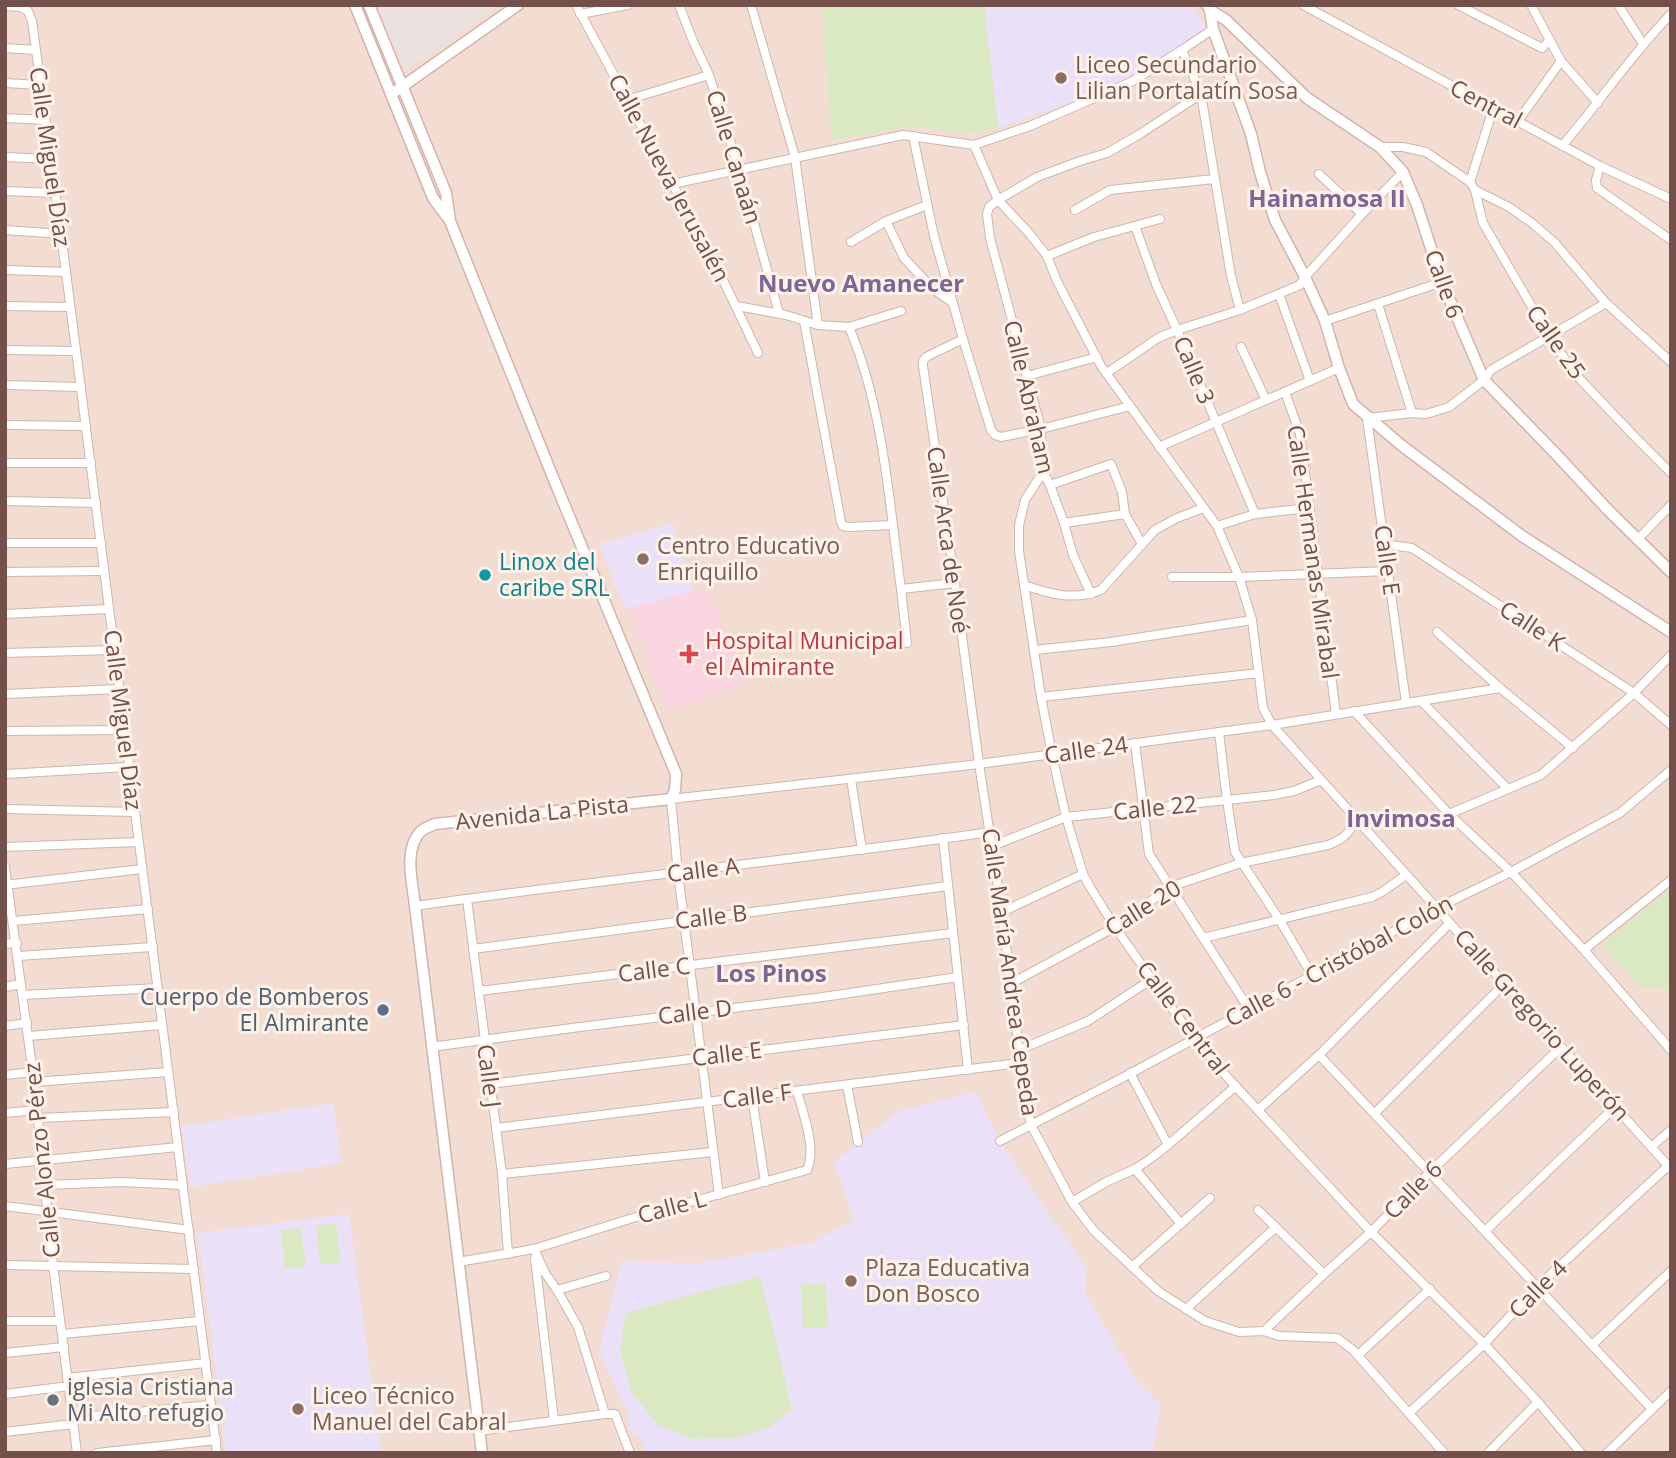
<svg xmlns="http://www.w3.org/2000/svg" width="1676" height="1458" viewBox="0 0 1676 1458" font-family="'Open Sans',sans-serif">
<rect width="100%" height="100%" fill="#fcede3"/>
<rect fill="#f3ddd2" x="5" y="5" width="1666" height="1448"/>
<path fill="#ebe1de" d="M378,5H498L405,71Z"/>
<g fill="#eae0f8">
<path d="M984,5H1192L1206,27L1159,64L1105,91L998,128Z"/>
<path d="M673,523L692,592L625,609L599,544Z"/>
<path d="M976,1092L1002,1145L1087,1269L1085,1293L1137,1381L1161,1406L1152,1453H648L636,1433L632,1434L626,1419L629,1417L599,1351L621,1262L700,1263L814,1242L853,1220L834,1162L898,1111Z"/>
<path d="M333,1103L342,1163L191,1187L181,1126Z"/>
<path d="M349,1214L381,1453H226L198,1233Z"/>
</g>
<path fill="#f9d6e2" d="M707,587L745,683L668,712L628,608Z"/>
<g fill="#dae9c2">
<path d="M822,5H984L998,128L964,134L911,126L832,140Z"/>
<path d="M1671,888V989L1642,988L1619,964L1603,944Z"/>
<path d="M336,1223L341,1262L320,1265L316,1226Z"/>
<path d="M301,1228L306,1267L285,1269L281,1230Z"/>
<path d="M760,1276L792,1409L770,1427L737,1438L692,1439L658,1425L631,1391L620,1351L625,1313Z"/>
<path d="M826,1283L828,1327L803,1328L801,1284Z"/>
</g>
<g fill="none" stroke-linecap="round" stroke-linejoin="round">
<g stroke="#cfb5ad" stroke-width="10">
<g id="street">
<path d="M576,5L714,261L758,353"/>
<path d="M679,5L693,41L709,75L739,169L779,313"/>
<path d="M751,5L795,157L818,325"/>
<path d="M1303,5L1600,166L1671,199"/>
<path d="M1458,5L1542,48L1550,40"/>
<path d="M1531,5L1561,61L1598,103"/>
<path d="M1618,5L1643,44"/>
<path d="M5,6L21,7L28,11L32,21L66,272L217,1453"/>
<path d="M580,14L628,5"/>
<path d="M5,48L35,50"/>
<path d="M1182,50L1201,94L1231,276L1240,310"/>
<path d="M5,83L40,85"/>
<path d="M627,100L709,75"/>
<path d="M5,118L45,120"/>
<path d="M1518,121L1561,61"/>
<path d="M913,136L934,236L963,339L991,430L995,435L1001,437L1041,429L1130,406"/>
<path d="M974,145L998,200L1029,233L1047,256L1057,281L1101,366L1217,526L1239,577L1252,620L1263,708L1272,725L1671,1169"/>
<path d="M1562,146C1599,103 1631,55 1671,14"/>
<path d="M1380,147H1403L1426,152L1470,182L1475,190L1483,223L1549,336L1576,375L1635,437L1671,473"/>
<path d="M5,157L50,159"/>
<path d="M1600,166L1596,180L1597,188L1671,240"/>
<path d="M1319,174L1362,214"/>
<path d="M1470,182L1493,109"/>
<path d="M672,184L903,135L974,145L1030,126L1131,82L1182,50L1213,29"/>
<path d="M1475,190L1509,207L1532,223L1555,243L1606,303L1671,362"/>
<path d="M5,191L55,193"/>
<path d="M1075,210L1110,190L1214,179"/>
<path d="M886,221L904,258L934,290L952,302"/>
<path d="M1135,226L1156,284L1177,330L1255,514"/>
<path d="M5,230L61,234"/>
<path d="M851,242L886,221L927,205"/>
<path d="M1047,256L1094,237L1160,219"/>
<path d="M5,270L66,272"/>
<path d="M1279,294L1310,381"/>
<path d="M1378,304L1412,413"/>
<path d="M5,306L70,307"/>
<path d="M737,306L786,315L818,325L849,327L901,311"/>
<path d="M804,321L841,522L843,526L849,527L892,525"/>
<path d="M1325,321L1442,282"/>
<path d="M849,327C884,410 889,502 901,589"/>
<path d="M963,339L926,357L923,361V366L955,583L979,764L1001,907L1016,1022L1019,1063L1031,1125L1072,1202L1094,1231L1158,1291L1205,1321L1239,1332L1264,1331L1279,1336L1337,1338L1353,1350L1444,1453"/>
<path d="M1241,347L1266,400"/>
<path d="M5,350L76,351"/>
<path d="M1107,373L1158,338L1177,330L1240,310L1300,285L1305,277L1362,214L1403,172"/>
<path d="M1027,376L1097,357"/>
<path d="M5,385L81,387"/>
<path d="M1285,392L1300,434L1336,714"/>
<path d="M5,425L86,426"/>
<path d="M1159,447L1339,368"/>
<path d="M5,463H91"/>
<path d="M1043,472L1025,500L1019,525V551L1041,697L1052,754L1066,817L1083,874L1090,887L1115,927L1181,1021L1228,1078L1371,1232L1484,1344L1538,1402L1581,1453"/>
<path d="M1050,485L1111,464L1122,492L1125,514L1142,544"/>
<path d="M5,501L96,503"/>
<path d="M1064,523L1125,514"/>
<path d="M1217,526L1255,514L1309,508"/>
<path d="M1637,540L1671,505"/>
<path d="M5,543H101"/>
<path d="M1384,544L1412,548L1634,693L1671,725"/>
<path d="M5,572L104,571"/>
<path d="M1172,577H1239L1388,571"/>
<path d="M1024,585C1050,594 1074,601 1101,590L1155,530L1177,518L1203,508"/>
<path d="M1091,594L1073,555L1064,523L1050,485L1043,472L1041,429L990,238L987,214L989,207L998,200L1037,177L1080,161L1107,153L1140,134L1201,94"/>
<path d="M5,614L109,609"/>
<path d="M1437,632L1500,688L1573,748"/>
<path d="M907,643L901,589L955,583"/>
<path d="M1034,650L1111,642L1252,620"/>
<path d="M5,653L114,650"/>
<path d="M5,694L119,689"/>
<path d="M1041,697L1259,673"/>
<path d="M1421,701L1507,788"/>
<path d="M1406,703L1367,418L1412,413L1426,414L1449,407L1484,380L1491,370L1606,303"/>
<path d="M1354,711L1449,814L1511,872L1584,950L1671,1050"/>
<path d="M5,731L125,730"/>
<path d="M1219,732L1227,800L1235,852L1279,919L1312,975"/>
<path d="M1135,743L1149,854L1249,1009"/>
<path d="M5,774L129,767"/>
<path d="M851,779L862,850"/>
<path d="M5,809L135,812"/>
<path d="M1449,814L1541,775L1634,693L1671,655"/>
<path d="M943,838L968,1070"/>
<path d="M992,846L1066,817L1274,795L1294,791L1321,780"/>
<path d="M5,847L139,842"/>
<path d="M5,867L34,1082L53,1265L77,1453"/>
<path d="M5,885L142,869"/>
<path d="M467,899L502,1174L508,1254"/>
<path d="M415,906C606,879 799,860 990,832"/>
<path d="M1002,912L1083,874"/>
<path d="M14,921L148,909"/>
<path d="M1203,938L1372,897L1382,892L1406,875"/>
<path d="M5,944L17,943"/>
<path d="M473,949L948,886"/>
<path d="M1584,950L1671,880"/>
<path d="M18,956L153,947"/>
<path d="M1010,984L1115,927L1170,887L1241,863L1328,845C1344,839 1348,834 1357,819"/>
<path d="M5,987L21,984"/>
<path d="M479,991L953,933"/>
<path d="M23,995L158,988"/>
<path d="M5,1026L27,1023"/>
<path d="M29,1036L162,1025"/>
<path d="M431,1047L572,1028L823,997L958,977"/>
<path d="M1019,1050L1088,1021L1152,979"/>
<path d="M1319,1055L1652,1409"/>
<path d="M1130,1073L1168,1145"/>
<path d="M5,1075L33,1072"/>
<path d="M34,1082L168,1072"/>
<path d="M490,1084L964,1025"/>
<path d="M847,1085L858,1142"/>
<path d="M752,1097L765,1182"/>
<path d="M1258,1110L1319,1055L1450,923"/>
<path d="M5,1113L37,1110"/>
<path d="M1375,1113L1504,984"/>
<path d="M38,1118L174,1112"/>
<path d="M496,1128L1019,1063"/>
<path d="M1000,1141L1120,1079L1437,908L1511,872L1620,813L1671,770"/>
<path d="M1651,1147L1671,1130"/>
<path d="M5,1164L178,1147"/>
<path d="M1135,1169L1181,1224"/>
<path d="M502,1174L713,1152"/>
<path d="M45,1185L122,1182L183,1185"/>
<path d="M719,1195L678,873L671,799L979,764L1272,725L1500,688"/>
<path d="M1072,1202L1106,1182L1135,1169L1150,1159L1168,1145L1236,1086"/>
<path d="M5,1206L189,1230"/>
<path d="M1258,1210L1324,1274"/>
<path d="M1485,1231L1615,1107"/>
<path d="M534,1249L545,1273L557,1290L578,1327L605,1414H615L630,1453"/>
<path d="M535,1259L554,1420"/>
<path d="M458,1262L534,1249L636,1217L807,1170C817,1148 803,1114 797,1091"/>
<path d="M5,1265L194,1269"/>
<path d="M1132,1267L1210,1198"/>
<path d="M557,1290L606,1276"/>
<path d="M1186,1309L1276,1227"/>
<path d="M5,1321H60"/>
<path d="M1264,1331L1324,1274L1371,1232L1430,1172L1561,1047"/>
<path d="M62,1334L200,1321"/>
<path d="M1592,1345L1671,1271"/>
<path d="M5,1353L64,1347"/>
<path d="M1358,1355L1430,1289"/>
<path d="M67,1378L206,1363"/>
<path d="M5,1394L69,1386"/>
<path d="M1409,1413L1484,1344L1537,1287L1668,1166"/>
<path d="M73,1418L211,1405"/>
<path d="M479,1431L605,1414"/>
<path d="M5,1432L73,1424"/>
<path d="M97,1453L216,1440"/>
<path d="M1488,1453L1538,1402"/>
<path d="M1607,1453L1671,1391"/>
</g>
</g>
<g stroke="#d2b4aa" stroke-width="13">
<g id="secondary">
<path d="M355,5L433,198L447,217"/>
<path d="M369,5L446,193L450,221L552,475L676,774L675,790L671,799L435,824C430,826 424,828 420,832C403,851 413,884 415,906L482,1453"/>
<path d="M1207,5L1210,10L1213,29L1251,134L1260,172L1275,220L1305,277L1325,321L1339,368L1353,404L1401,445L1522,536L1671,632"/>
<path d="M1210,10L1226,20L1307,98L1380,147L1403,172L1417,205L1442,282L1484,380L1555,453L1608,510L1671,572"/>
<path d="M396,91L518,5"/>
</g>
</g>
<use href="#street" stroke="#fff" stroke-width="8"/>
<use href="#secondary" stroke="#fff" stroke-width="10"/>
</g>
<g fill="#8d6e63" stroke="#fff2e9" stroke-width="2.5">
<circle cx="1061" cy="78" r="7"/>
<circle cx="643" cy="559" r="7"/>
<circle cx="851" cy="1281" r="7"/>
<circle cx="298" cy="1409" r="7"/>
</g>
<circle fill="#0f9aa8" stroke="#fff2e9" stroke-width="2.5" cx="485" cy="575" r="7"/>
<path fill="#e0444e" stroke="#fff2e9" stroke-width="2.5" d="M685.5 643.5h7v7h7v7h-7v7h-7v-7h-7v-7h7z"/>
<circle fill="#5c6f8a" stroke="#fff2e9" stroke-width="2.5" cx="383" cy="1010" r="7"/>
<circle fill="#6b7280" stroke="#fff2e9" stroke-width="2.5" cx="53" cy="1400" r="7"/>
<g text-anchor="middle" stroke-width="6" stroke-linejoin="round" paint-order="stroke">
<g font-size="23" fill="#785e54" stroke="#fff2e9" text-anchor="start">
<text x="1075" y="73">Liceo Secundario<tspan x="1075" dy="26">Lilian Portalatín Sosa</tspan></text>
<text x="657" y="554">Centro Educativo<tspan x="657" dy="26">Enriquillo</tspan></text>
<text x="865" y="1276">Plaza Educativa<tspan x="865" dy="26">Don Bosco</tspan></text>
<text x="312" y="1404">Liceo Técnico<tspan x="312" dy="26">Manuel del Cabral</tspan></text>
</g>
<g font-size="23" fill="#73504a" stroke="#fff2e9">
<text transform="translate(1486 104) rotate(28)" y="8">Central</text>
<text transform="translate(50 157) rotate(82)" y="8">Calle Miguel Díaz</text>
<text transform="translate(734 157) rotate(73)" y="8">Calle Canaán</text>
<text transform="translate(669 178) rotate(62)" y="8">Calle Nueva Jerusalén</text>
<text transform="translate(1444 284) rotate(70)" y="8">Calle 6</text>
<text transform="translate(1556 342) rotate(55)" y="8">Calle 25</text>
<text transform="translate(1194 370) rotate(67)" y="8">Calle 3</text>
<text transform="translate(1029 397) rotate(77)" y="8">Calle Abraham</text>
<text transform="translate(948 540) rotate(82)" y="8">Calle Arca de Noé</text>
<text transform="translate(1313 552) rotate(82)" y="8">Calle Hermanas Mirabal</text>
<text transform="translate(1387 560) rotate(82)" y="8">Calle E</text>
<text transform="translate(1532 626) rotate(33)" y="8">Calle K</text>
<text transform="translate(123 720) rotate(83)" y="8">Calle Miguel Díaz</text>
<text transform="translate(1086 750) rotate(-8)" y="8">Calle 24</text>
<text transform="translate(1155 808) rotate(-6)" y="8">Calle 22</text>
<text transform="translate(542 813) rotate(-6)" y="8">Avenida La Pista</text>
<text transform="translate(703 870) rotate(-7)" y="8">Calle A</text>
<text transform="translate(1143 908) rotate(-32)" y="8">Calle 20</text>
<text transform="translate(711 917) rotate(-7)" y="8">Calle B</text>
<text transform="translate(1339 961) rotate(-28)" y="8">Calle 6 - Cristóbal Colón</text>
<text transform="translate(654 970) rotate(-7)" y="8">Calle C</text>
<text transform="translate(1010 972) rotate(82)" y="8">Calle María Andrea Cepeda</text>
<text transform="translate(695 1012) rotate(-7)" y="8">Calle D</text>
<text transform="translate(1183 1018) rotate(53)" y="8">Calle Central</text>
<text transform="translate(1542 1025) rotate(48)" y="8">Calle Gregorio Luperón</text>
<text transform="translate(727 1054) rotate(-7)" y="8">Calle E</text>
<text transform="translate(489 1076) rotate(83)" y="8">Calle J</text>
<text transform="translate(757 1096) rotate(-7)" y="8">Calle F</text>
<text transform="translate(42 1160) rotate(-96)" y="8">Calle Alonzo Pérez</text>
<text transform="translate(1413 1190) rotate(-45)" y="8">Calle 6</text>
<text transform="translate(672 1207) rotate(-15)" y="8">Calle L</text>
<text transform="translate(1538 1289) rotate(-45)" y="8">Calle 4</text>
</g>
<g font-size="23" fill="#0d838f" stroke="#fff2e9" text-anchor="start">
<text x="499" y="570">Linox del<tspan x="499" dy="26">caribe SRL</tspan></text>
</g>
<g font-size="23" fill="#be3a42" stroke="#fff2e9" text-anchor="start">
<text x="705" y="649">Hospital Municipal<tspan x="705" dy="26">el Almirante</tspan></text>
</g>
<g font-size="23" fill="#4e5e75" stroke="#fff2e9" text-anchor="end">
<text x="369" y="1005">Cuerpo de Bomberos<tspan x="369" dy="26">El Almirante</tspan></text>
</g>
<g font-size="23" fill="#5b616d" stroke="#fff2e9" text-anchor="start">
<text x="67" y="1395">iglesia Cristiana<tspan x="67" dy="26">Mi Alto refugio</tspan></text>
</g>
<g font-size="24" font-weight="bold" fill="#7c6597" stroke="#fff2e9">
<text x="1327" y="207">Hainamosa II</text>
<text x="861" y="292">Nuevo Amanecer</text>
<text x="1401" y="827">Invimosa</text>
<text x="771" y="982">Los Pinos</text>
</g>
</g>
<rect width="1676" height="1458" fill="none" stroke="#73504a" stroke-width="14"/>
</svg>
